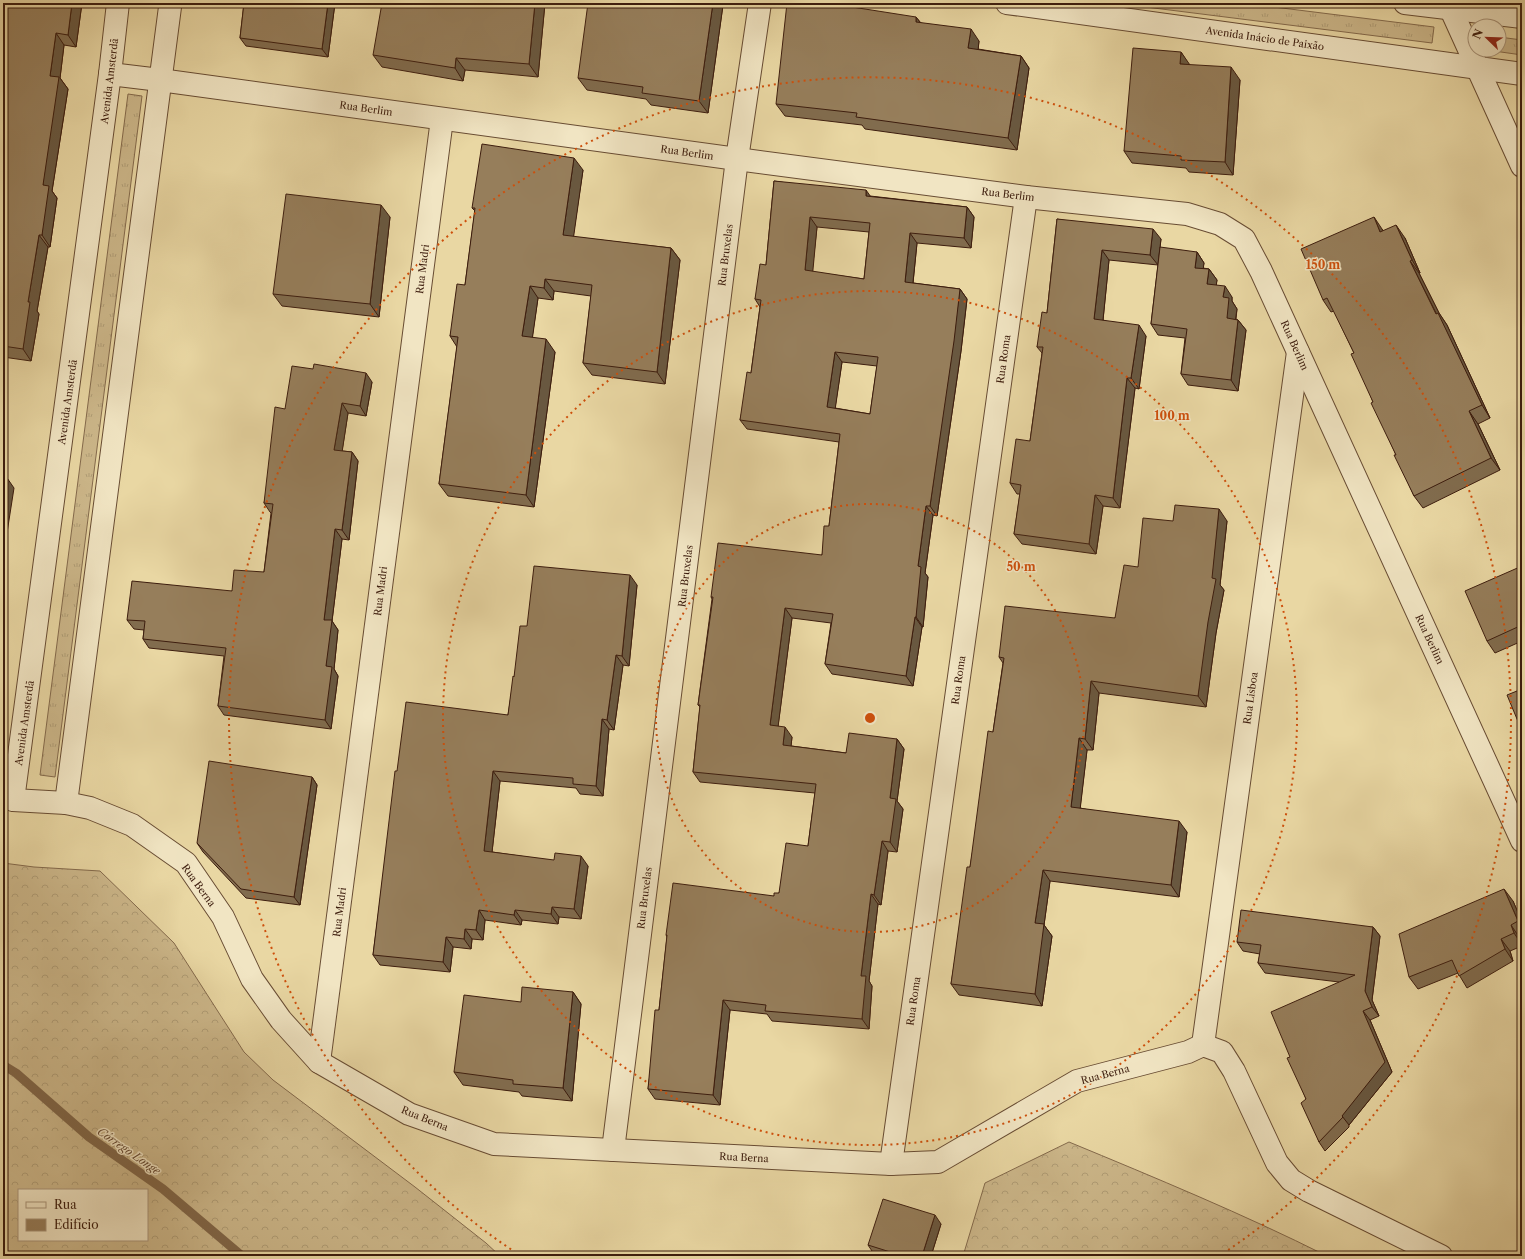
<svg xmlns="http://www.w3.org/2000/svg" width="1525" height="1259" viewBox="0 0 1525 1259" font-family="'Libre Caslon Text',serif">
<defs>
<pattern id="grass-tufts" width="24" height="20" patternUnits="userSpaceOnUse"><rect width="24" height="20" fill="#ccb78a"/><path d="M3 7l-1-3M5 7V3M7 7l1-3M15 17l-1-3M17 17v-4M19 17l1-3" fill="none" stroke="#b09d76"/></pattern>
<pattern id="forest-crowns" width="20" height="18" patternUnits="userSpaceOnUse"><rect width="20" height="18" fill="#ccb78a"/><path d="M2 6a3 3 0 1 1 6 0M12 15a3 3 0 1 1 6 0" fill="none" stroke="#b09d76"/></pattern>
</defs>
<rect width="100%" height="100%" fill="#e9d7a3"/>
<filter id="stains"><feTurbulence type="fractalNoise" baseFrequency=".005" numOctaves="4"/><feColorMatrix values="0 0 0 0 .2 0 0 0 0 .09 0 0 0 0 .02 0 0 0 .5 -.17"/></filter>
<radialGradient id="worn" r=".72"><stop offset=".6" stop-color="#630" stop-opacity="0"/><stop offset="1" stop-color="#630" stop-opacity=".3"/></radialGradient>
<g fill="url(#grass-tufts)" stroke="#846a4c">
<path d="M1114,3H1242L1434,27L1432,43Z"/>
<path d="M1499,37L1522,40V55L1487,50H1499Z"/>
<path d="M128,94L142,96L55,777L40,775Z"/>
</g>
<g fill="url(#forest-crowns)" stroke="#846a4c" fill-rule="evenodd">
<path d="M3,863L34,867L100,871L174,943L244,1052L273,1080L415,1187L486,1243L500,1256H3ZM19,1190H147V1240H19Z"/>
<path d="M1069,1142C1156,1178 1243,1214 1327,1256H963L985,1183Z"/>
</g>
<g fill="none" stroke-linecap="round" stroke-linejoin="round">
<path stroke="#816749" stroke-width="9" d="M3,1065L16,1073L89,1137L163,1189L242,1256"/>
<g stroke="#684c33" stroke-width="24">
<g id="minor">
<path d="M118,3L110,74L13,800L66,803L90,808L132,825L186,863L223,917L252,979L281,1020L319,1062L409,1114L494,1144L891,1164L938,1162L1077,1081L1188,1052L1203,1045L1222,1052L1234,1071L1277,1163L1291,1180L1309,1191L1441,1256"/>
<path d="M1007,3L1522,74"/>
<path d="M1405,3L1522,17"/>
<path d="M1448,3L1522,166"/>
<path d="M110,74L160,80L737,159L1026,197L1187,214L1220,224L1244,239L1261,271L1522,841"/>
<path d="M66,803L170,7"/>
<path d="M1203,1045L1298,352"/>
<path d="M319,1062L442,119"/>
<path d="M613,1150L737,159L760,3"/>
<path d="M891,1164L1026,197"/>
</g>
</g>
<use href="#minor" stroke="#f1e5c3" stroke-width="22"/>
</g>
<g fill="#816c4e" stroke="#3d1d0e" fill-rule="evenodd">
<path d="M3,3H82L76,47L64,45L60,78L68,89L52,191L57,198L50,247H48L37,311L39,314L31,361L3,357Z"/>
<path d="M244,3H335L328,57L246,46L240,38Z"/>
<path d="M545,3L538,77L465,70L463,81L382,67L373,55Z"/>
<path d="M723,5L708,113L651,105L646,99L587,90L578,78Z"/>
<path d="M916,17L921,23L979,41L978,49L1021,56L1029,68L1017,150L865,129L862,125L785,116L776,104Z"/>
<path d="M1181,52L1189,65L1240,80L1233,175L1189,172L1186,168L1132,163L1124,151Z"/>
<path d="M583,170L573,237L671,248L680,260L665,384L592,375L583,363L591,296L554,291L553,300L538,298L532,338L555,352L534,507L448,496L439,484L457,347L450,336L465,285L475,211L472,208Z"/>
<path d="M774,181L870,196L967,207L974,217L971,248L917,243L913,283L960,289L967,299L961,351L937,516L933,515L925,573L928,577L923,627H922L913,686L832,674L825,664L831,623L792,618L778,726L792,737L791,746L846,753L897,739L904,749L897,801L903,809L897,852L888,851L881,905L878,904L869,981L872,986L869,1029L772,1021L767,1014L730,1010L720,1105L655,1099L648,1089L659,1010L667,937L666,935L774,896L779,893L808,846L815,793L700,782L693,772L700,707L698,705L712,599L711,597L822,555L829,526L839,442L747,429L740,420L751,373L760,307L755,299L766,265ZM817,227L869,232L864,279L812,272ZM842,362L877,366L870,414L835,408Z"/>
<path d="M390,217L379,317L282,306L273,294Z"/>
<path d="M1057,219L1161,239L1158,262L1197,252L1204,263L1203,268L1209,269L1217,280L1216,285L1232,297V301L1237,309L1236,319L1238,320L1246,330L1238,391L1188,385L1181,374L1185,338L1158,335L1151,324L1158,265L1109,260L1103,320L1146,336L1139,389L1135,388L1120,508L1103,506L1096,554L1022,544L1014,534L1020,494H1017L1010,483L1030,441L1042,353L1037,347L1047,313Z"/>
<path d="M1382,229L1383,231L1405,238L1420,273H1419L1439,313L1447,325L1490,418L1478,424L1500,470L1423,508L1414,496L1396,455L1373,402L1354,353L1334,311L1331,312L1323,300Z"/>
<path d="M372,382L366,416L348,413L342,451L352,452L358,461L349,540L342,539L332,621L338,630L334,669L338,676L331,729L224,715L218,706L224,656L149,648L143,639L144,630L134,629L127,620L232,591L264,572L271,513L270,512L264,503L285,409Z"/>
<path d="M1173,521H1227L1220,585L1224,590L1216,633L1206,707L1099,693L1093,750H1087L1080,808L1187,832L1179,897L1050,881L1044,925L1052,936L1042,1006L959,995L951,984L970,867L993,732L1003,663L999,657L1115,618L1138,567Z"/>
<path d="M1522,566V641L1495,653L1487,641Z"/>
<path d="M637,585L629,666L623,665L614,730L609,729L603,796L580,794L576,788L500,781L492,852L588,866L581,919L559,917L558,924L522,920L521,925L485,920L483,940L472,939L471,949L453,947L450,972L380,965L373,955L397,771L508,715L514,677L527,626Z"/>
<path d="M312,777L317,785L300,905L246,898L203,852L197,843Z"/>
<path d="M1513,901L1522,922V936L1519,937L1522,944V946L1510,951L1513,961L1467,988L1458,973L1418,989L1409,977Z"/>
<path d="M1373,927L1380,936L1372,1000L1379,1016L1370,1020L1392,1072L1349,1125V1127L1325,1151L1319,1142L1306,1099L1290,1057L1339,982L1265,973L1258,963L1260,954L1243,951L1237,942Z"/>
<path d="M573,992L581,1004L572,1101L522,1096L519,1092L463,1085L454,1072L521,1002Z"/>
<path d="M941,1224L931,1256H882L874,1254L868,1245Z"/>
</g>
<g fill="#695840" stroke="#3d1d0e">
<path d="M72,3H82L76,47L68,35Z"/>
<path d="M328,3H335L328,57L322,49Z"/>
<path d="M535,3H545L538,77L529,64Z"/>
<path d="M713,3H722L723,5L708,113L699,101Z"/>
<path d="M916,17L925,29L916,22Z"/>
<path d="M971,29L979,41L977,60L968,48Z"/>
<path d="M56,33L64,45L60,78L68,89L52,191L57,198L50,247L42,235L43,185L50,76Z"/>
<path d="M1181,52L1190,65L1180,64Z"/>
<path d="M1021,56L1029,68L1017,150L1008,138Z"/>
<path d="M456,58L465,70L463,81L455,68Z"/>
<path d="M1231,67L1240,80L1233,175L1225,162Z"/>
<path d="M574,158L583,170L572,248L563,235Z"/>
<path d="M866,190L873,200L866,196Z"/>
<path d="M381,205L390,217L379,317L370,304Z"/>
<path d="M967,207L974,217L971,248L964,238Z"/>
<path d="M810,217L817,227L812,280L805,270Z"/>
<path d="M1374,217L1382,229L1389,244L1380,232Z"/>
<path d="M1396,225L1405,238L1420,273L1412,260Z"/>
<path d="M1153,229L1161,239L1158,265L1150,255Z"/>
<path d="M910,233L917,243L912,292L905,282Z"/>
<path d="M39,235L48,247L37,311L39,314L31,361L23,349L28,302Z"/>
<path d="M671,248L680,260L665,384L657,372Z"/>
<path d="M1102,250L1109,260L1102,330L1094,319Z"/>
<path d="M1197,252L1204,263L1202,278L1195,268Z"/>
<path d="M1410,261L1419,273L1439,313L1447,325L1490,418L1482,405Z"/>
<path d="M1209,269L1217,280L1215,295L1207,284Z"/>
<path d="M545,279L554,291L553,300L544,288Z"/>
<path d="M530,286L538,298L531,348L522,336Z"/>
<path d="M1225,286L1232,297V301L1237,309L1234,329L1227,318L1223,297Z"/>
<path d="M960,289L967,299L961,351L937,516L930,506Z"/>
<path d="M1238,320L1246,330L1238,391L1231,380Z"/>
<path d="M1139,325L1146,336L1139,389L1131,378Z"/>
<path d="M546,339L555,352L534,507L526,495Z"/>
<path d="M835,352L842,362L834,417L827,407Z"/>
<path d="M366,373L372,382L366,416L360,406Z"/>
<path d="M1127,378L1135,388L1120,508L1113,498Z"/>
<path d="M342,403L348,413L341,459L334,450Z"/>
<path d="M1469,411L1478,424L1500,470L1491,458Z"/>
<path d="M352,452L358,461L349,540L342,530Z"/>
<path d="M5,475L14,488L4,552L5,554L3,569V488Z"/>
<path d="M1095,495L1103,506L1096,554L1089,544Z"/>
<path d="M926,506L933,515L925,573L928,577L923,627L916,617L918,566Z"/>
<path d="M1219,509L1227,521L1220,585L1224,590L1216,633L1206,707L1198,696Z"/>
<path d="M335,529L342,539L332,621L338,630L334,669L338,676L331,729L325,720L326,666L324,620Z"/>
<path d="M630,575L637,585L629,666L622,656Z"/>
<path d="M785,608L792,618L777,735L770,725Z"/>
<path d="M915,617L922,627L913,686L906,676Z"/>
<path d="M616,655L623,665L614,730L607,720Z"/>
<path d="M1091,681L1099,693L1093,750L1085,739Z"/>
<path d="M602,719L609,729L603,796L596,786Z"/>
<path d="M785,727L792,737L790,755L783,745Z"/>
<path d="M1079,738L1087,750L1079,819L1071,807Z"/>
<path d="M897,739L904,749L897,801L903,809L897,852L890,842V798Z"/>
<path d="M493,771L500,781L491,861L484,851Z"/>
<path d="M312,777L317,785L300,905L294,897Z"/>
<path d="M1179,821L1187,832L1179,897L1171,885Z"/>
<path d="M882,841L888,851L881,905L874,895Z"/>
<path d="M581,856L588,866L581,919L574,909Z"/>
<path d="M1043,870L1050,881L1044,925L1052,936L1042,1006L1035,994V923Z"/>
<path d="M1504,889L1513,901L1522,922V927L1518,921Z"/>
<path d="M871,894L878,904L869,981L872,986L869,1029L862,1019L861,976Z"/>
<path d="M552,907L559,917L558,924L551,914Z"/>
<path d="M479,910L485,920L483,940L476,930Z"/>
<path d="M515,910L522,920L521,925L514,915Z"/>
<path d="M1511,925L1519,937L1522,945L1514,933Z"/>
<path d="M1373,927L1380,936L1372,1000L1379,1016L1372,1007L1365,991Z"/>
<path d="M465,929L472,939L471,949L464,939Z"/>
<path d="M446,937L453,947L450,972L443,962Z"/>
<path d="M1501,939L1510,951L1513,961L1505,949Z"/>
<path d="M573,992L581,1004L572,1101L563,1088Z"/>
<path d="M723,1000L730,1010L720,1105L713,1095Z"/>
<path d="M1363,1011L1370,1020L1392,1072L1349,1125L1342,1116Z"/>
<path d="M935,1215L941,1224L931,1256H922Z"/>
</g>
<g fill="#967e5b" stroke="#3d1d0e" fill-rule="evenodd">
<path d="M3,3H72L68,35L56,33L50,76L59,77L43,185L49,186L42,235H39L28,302H30L23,349L3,346Z"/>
<path d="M244,3H328L322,49L240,38Z"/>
<path d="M382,3H535L529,64L456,58L455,68L373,55Z"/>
<path d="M588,3H713L699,101L642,93L643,87L578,78Z"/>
<path d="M787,3H824L833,4L916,17V22L971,29L968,48L1021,56L1008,138L856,117L857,113L776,104Z"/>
<path d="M1133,48L1181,52L1180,64L1231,67L1225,162L1181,160V156L1124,151Z"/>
<path d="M482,144L574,158L563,235L671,248L657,372L583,363L592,285L545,279L544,288L530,286L522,336L546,339L526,495L439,484L458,337L450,336L457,284L465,285L475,208H472Z"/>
<path d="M774,181L866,190V196L967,207L964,238L910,233L905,282L960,289L954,341L930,506H926L918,566L921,567L916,617H915L906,676L825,664L833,614L785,608L770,725L785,727L783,745L846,753L849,733L897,739L890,798L896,799L890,842L882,841L874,895L871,894L861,976H866L862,1019L765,1011L766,1005L723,1000L713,1095L648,1089L655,1010H659L667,935H666L673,883L774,896V893H779L786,843L808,846L816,784L693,772L700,705H698L713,597H711L718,543L822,555L824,526H829L840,434L740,420L747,372L751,373L761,300L755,299L760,264L766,265ZM810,217L870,223L864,279L805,270ZM835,352L878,357L870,414L827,407Z"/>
<path d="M286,194L381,205L370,304L273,294Z"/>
<path d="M1374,217L1380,232L1396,225L1412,260L1410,261L1436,314L1438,313L1482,405L1469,411L1491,458L1414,496L1394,455H1396L1371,403L1373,402L1351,354L1354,353L1327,298L1323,300L1301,249Z"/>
<path d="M1057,219L1153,229L1150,255L1102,250L1094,319L1139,325L1131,378H1127L1113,498L1095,495L1089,544L1014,534L1021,485L1010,483L1016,439L1030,441L1043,347H1037L1042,312L1047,313Z"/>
<path d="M1160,247L1197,252L1195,268L1209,269L1207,284L1225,286L1223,297L1229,298L1227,318L1238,320L1231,380L1181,374L1187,329L1151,324Z"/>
<path d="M314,364L366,373L360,406L342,403L334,450L352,452L342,530L335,529L324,620H332L326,666L332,667L325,720L218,706L226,648L143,639L145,621L127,620L132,581L232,591L234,570L264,572L273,504L264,503L275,407L285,409L292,366L313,369Z"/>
<path d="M3,475H5L3,488Z"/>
<path d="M1175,505L1219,509L1212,578L1216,579L1208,622L1198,696L1091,681L1085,739L1079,738L1071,807L1179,821L1171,885L1043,870L1035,923L1044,924L1035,994L951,984L967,867H970L988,731L993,732L1004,658L999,657L1005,606L1115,618L1124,565L1138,567L1143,518L1173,521Z"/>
<path d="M534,566L630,575L622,656L616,655L607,720L602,719L596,786L573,784V778L493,771L484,851L554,860L555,853L581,856L574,909L552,907L551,914L515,910L514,915L479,910L476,930L465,929L464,939L446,937L443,962L373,955L395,771H397L406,702L508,715L513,676L514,677L520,626H527Z"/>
<path d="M1522,566V625L1487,641L1465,591Z"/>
<path d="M1522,689V731L1507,695Z"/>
<path d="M209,761L312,777L294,897L241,889L197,843Z"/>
<path d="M1504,889L1518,921L1511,925L1514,933L1501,939L1505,949L1459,976L1452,960L1409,977L1399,934Z"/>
<path d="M1241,910L1373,927L1365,991L1372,1007L1363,1011L1385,1062L1342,1116L1343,1117L1319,1142L1301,1103L1306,1099L1287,1058L1290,1057L1271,1012L1355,975L1258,963L1261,945L1237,942Z"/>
<path d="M522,987L573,992L563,1088L513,1084V1080L454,1072L464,995L521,1002Z"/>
<path d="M883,1199L935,1215L922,1256H903L868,1245Z"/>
</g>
<g fill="none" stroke="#ce500c" stroke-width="2" stroke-dasharray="2 4">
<circle cx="870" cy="718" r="214"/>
<circle cx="870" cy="718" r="427"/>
<path d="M521 1256A641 641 0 1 1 1219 1256"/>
</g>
<g text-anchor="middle" stroke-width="3" stroke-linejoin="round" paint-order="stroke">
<g font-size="10" fill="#3d1d0e" stroke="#f1e5c3">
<text transform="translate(1265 38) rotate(8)" y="4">Avenida Inácio de Paixão</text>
<text transform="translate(109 81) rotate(-83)" y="4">Avenida Amsterdã</text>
<text transform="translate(366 108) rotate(8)" y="4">Rua Berlim</text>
<text transform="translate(687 152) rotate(8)" y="4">Rua Berlim</text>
<text transform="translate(1008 194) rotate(7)" y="4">Rua Berlim</text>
<text transform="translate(725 255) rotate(-83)" y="4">Rua Bruxelas</text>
<text transform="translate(422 269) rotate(-83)" y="4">Rua Madri</text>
<text transform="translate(1295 345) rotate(66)" y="4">Rua Berlim</text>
<text transform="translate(1003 359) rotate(-82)" y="4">Rua Roma</text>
<text transform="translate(67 402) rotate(-82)" y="4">Avenida Amsterdã</text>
<text transform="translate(685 576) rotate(-83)" y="4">Rua Bruxelas</text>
<text transform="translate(380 591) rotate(-83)" y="4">Rua Madri</text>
<text transform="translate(1430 639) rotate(65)" y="4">Rua Berlim</text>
<text transform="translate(958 680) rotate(-82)" y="4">Rua Roma</text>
<text transform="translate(1250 698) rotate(-82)" y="4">Rua Lisboa</text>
<text transform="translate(24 723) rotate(-82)" y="4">Avenida Amsterdã</text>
<text transform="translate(199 885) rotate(54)" y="4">Rua Berna</text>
<text transform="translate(644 898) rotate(-83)" y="4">Rua Bruxelas</text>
<text transform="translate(339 912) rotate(-83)" y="4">Rua Madri</text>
<text transform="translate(913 1001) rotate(-82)" y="4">Rua Roma</text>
<text transform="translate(1105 1074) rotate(-15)" y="4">Rua Berna</text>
<text transform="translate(425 1118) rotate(22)" y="4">Rua Berna</text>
<text transform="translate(744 1157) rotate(3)" y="4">Rua Berna</text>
</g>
<g font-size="11" font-style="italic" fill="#654830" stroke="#f1e5c3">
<text transform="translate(129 1151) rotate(35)" y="4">Córrego Longe</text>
</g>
</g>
<circle cx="870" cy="718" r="6" fill="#ce500c" stroke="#f1e5c3" stroke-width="2"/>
<g font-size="12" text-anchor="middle" font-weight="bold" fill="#ce500c" stroke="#f1e5c3" stroke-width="3" stroke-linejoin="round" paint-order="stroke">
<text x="1323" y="269">150 m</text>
<text x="1172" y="420">100 m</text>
<text x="1021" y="571">50 m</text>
</g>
<rect width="1525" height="1259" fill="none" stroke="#e9d7a3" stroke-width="16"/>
<rect x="4" y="4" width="1517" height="1251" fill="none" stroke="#3d1d0e" stroke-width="2"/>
<rect x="8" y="8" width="1509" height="1243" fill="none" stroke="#3d1d0e"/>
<rect x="18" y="1189" width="130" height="52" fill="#f1e5c3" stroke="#a9957b"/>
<rect x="26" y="1202" width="20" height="6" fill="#f1e5c3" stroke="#a9957b"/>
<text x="54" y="1209" font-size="12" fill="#3d1d0e">Rua</text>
<rect x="26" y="1219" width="20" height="12" fill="#967e5b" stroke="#a9957b"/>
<text x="54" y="1229" font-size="12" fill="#3d1d0e">Edifício</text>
<g transform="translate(1487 38) rotate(293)"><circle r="19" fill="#f1e5c3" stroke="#a9957b"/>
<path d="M0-3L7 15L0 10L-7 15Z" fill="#8f2418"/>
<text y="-6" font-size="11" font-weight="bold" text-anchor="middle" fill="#3d1d0e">N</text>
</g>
<rect width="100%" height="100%" filter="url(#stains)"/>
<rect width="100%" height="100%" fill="url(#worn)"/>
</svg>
